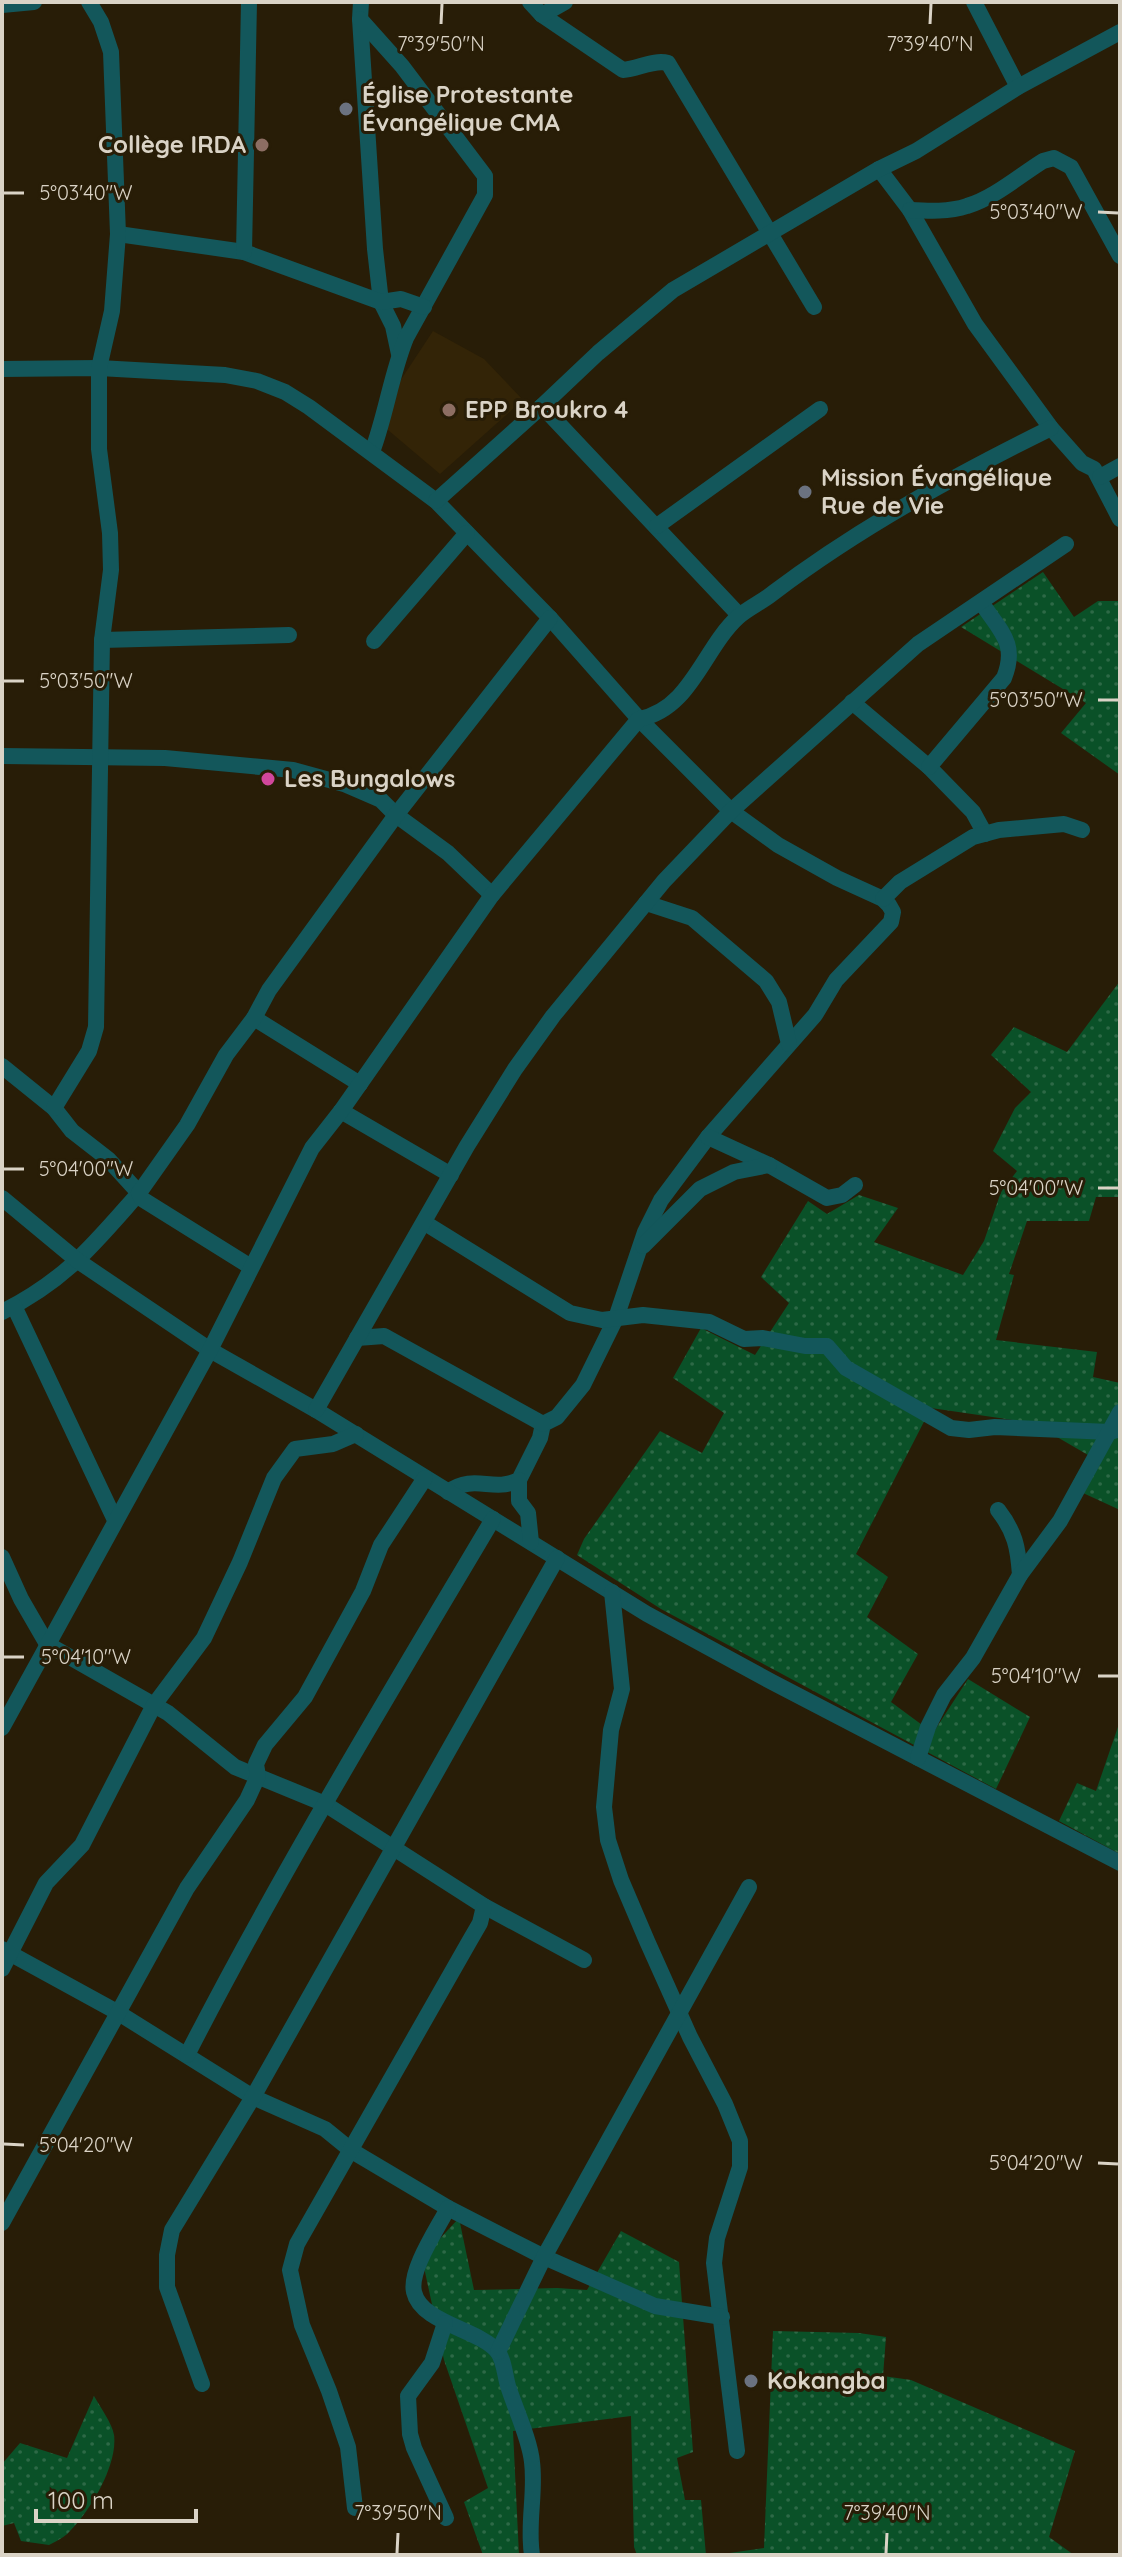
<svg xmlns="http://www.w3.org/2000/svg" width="1122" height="2557" viewBox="0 0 1122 2557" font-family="Quicksand,sans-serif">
<defs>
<pattern id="grass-dots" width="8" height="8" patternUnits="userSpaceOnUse" patternTransform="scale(2)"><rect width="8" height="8" fill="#0a5128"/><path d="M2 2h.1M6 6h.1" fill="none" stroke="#2d6946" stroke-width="1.8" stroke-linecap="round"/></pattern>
</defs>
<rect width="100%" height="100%" fill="#281d07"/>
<path fill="#332407" d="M433,331L484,359L523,400L440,474L375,419Z"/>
<g fill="url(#grass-dots)">
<path d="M1043,572L1074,617L1098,601H1120V775L1061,733L1086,703L961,627Z"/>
<path d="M1120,981V1197H1096L1089,1221H1027L1009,1274L1014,1275L996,1340L1097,1352L1093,1377L1120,1383V1510L1070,1487L1088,1455L1033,1423L931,1408L856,1554L888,1577L867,1617L918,1654L891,1702L933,1733L968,1679L1030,1717L996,1789L661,1609L577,1555L584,1539L660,1431L702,1453L724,1413L673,1378L701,1328L755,1355L789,1303L761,1277L808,1201L827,1214L859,1195L898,1208L874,1242L963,1275L984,1241L1001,1192L1017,1171L993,1151L1015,1108L1031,1092L991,1055L1014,1027L1067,1052Z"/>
<path d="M1120,1721V1854L1059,1821L1077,1783L1096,1791Z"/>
<path d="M459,2218L474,2290L557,2288L587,2290L621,2231L679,2262L693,2452L677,2458L685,2500H701L706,2555H637L634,2547L631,2416L513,2431L519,2555H483L464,2502L488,2488L444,2360L422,2258Z"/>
<path d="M773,2331L859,2333L886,2337L883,2376L911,2380L1075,2451L1049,2537L1074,2555H716L764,2548Z"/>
<path d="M94,2396C100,2407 112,2423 114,2435C118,2465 90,2511 70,2531C65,2537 57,2541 49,2545L21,2541L14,2523L2,2526V2464L20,2443L67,2458Z"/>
</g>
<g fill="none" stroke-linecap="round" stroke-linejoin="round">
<g stroke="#13575b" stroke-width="16">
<path d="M361,2L360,19L375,249L381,302L393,326L399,354"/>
<path d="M530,2L542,15L623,70C638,69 654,59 668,63L814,307"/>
<path d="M974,2L1018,87"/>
<path d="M2,5L34,2"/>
<path d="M542,15L565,2"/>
<path d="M360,19L402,66L485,176V195L406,338C391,375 386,415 372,452"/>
<path d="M879,169L910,210L975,324L1051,428L1082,463L1094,469L1120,519"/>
<path d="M910,210C929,211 949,212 967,206C994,198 1019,176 1043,161L1054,158L1071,167L1120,256"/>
<path d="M118,234L244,252L381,302L401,299L424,307"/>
<path d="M244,252L249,2"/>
<path d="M2,369L99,368L225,375L257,381L285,392L309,407L436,501L550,618L639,719L731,811L778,845L837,878L883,899L889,905L893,912L891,922L836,980L815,1015L708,1137L661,1200L645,1232L616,1318L583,1385L557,1417L543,1424L540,1438L519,1480C492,1493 475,1473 448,1492"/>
<path d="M542,406L739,615"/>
<path d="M1100,477L1120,466"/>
<path d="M436,501L542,406L598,353L673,290L879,169L916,151L1018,87L1120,32"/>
<path d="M657,526L820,409"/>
<path d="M102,640L289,635"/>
<path d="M374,641L467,533"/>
<path d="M852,702L929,767L973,812L985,834"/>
<path d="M2,756L165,758L293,770L344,784L381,800L396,815L448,853L492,895"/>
<path d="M929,767L1004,678C1018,643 1000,631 981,602"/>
<path d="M883,899L900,882L973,837L999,830L1064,824L1082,830"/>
<path d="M646,903L692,918L766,981L779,1002L789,1044"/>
<path d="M254,1018L360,1084"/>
<path d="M2,1066L54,1108L72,1131L108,1159L139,1193C93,1245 66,1280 2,1312"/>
<path d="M54,1108L89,1051L96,1027L102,640L111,570L110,533L99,449V368L112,311L118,234L111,52L101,22L89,2"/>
<path d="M341,1111L451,1175"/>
<path d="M708,1137L769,1165L827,1198L842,1195L855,1185"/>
<path d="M2,1198L78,1261L210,1350L316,1410L647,1614L772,1682L1120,1863"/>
<path d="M425,1223L570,1313L602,1320L643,1315L709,1322L744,1339L763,1338L805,1346H827L846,1368L951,1428L969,1430L995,1427L1110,1432L1120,1429"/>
<path d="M643,1246L700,1189L734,1172L769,1165"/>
<path d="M251,1267L142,1199L139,1193L187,1125L226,1055L254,1018L269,990L396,815L550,618"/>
<path d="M14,1306L115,1520"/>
<path d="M357,1338L384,1336L543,1424"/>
<path d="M316,1410L467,1146L515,1069L553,1016L664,881L731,811L918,644L1066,544"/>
<path d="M519,1480V1501L528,1513L531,1542"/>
<path d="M998,1510C1015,1532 1018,1547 1020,1575"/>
<path d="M2,1557L21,1599L47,1644L168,1713L235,1767L325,1804L484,1906L584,1960"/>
<path d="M612,1592L622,1689L611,1730L604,1807L608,1840L621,1880L647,1941L690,2037L725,2104L740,2141V2167L717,2238L714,2263L737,2451"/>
<path d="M2,1728L210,1350L312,1148L341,1111L492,895L639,719C691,709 703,649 738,617C748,608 762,602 773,593C859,528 954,476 1051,428"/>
<path d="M918,1758L928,1727L944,1695L973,1658L1020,1575L1060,1521L1120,1412"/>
<path d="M2,1949L117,2012L253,2097L325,2129L352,2151L448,2208L544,2257L655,2306L722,2317"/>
<path d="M2,1969L46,1883L82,1845L154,1705L204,1638L240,1562L274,1478L295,1449L333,1444L356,1434"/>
<path d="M187,2055C281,1872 388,1696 493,1519"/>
<path d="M448,2208C438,2228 409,2270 414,2292C421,2323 478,2329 497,2351C504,2359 505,2376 508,2386C515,2408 530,2440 532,2462C536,2493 527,2524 532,2555"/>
<path d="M2,2223L187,1888L247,1800L258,1776L256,1764L265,1745L305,1697L363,1591L381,1545L425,1478"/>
<path d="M445,2323L432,2363L408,2396L410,2434L414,2448L446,2518"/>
<path d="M498,2352L544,2257L749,1887"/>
<path d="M202,2384L167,2287V2255L172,2230L253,2097L557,1558"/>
<path d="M355,2508L348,2447L329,2391L302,2325L290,2270L297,2244L469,1942L480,1923L484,1906"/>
</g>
</g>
<path fill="none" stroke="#dad3c6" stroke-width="3" d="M441,24L442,4M930,24L931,4M4,193H24M1098,212L1118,213M4,681H24M1098,700H1118M4,1169H24M1098,1188H1118M4,1657H24M1098,1676H1118M4,2144L24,2145M1098,2163L1118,2164M397,2553L398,2533M886,2553L887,2533"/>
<g fill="#6b7280" stroke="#281d07" stroke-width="3">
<circle cx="346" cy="109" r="8"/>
<circle cx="805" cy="492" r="8"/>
<circle cx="751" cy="2381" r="8"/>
</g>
<g fill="#8d6e63" stroke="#281d07" stroke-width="3">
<circle cx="262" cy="145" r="8"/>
<circle cx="449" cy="410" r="8"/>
</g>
<circle fill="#d1479c" stroke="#281d07" stroke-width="3" cx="268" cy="779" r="8"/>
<g text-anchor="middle" stroke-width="6" stroke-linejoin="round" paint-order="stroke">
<g font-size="24" font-weight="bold" fill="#dad3c6" stroke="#281d07" text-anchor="start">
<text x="362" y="103">Église Protestante<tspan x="362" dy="28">Évangélique CMA</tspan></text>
<text x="246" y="153" text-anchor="end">Collège IRDA</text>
<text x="465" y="418">EPP Broukro 4</text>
<text x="821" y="486">Mission Évangélique<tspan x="821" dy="28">Rue de Vie</tspan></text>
<text x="284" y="787">Les Bungalows</text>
<text x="767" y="2389">Kokangba</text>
</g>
</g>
<g font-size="20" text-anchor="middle" fill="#dad3c6" stroke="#281d07" stroke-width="6" stroke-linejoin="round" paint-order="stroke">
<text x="441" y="51">7°39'50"N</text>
<text x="930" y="51">7°39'40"N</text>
<text x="86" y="200">5°03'40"W</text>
<text x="1036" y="219">5°03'40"W</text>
<text x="86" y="688">5°03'50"W</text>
<text x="1036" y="707">5°03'50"W</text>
<text x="86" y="1176">5°04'00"W</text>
<text x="1036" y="1195">5°04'00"W</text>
<text x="86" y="1664">5°04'10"W</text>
<text x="1036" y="1683">5°04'10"W</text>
<text x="86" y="2152">5°04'20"W</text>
<text x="1036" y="2170">5°04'20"W</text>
<text x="398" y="2520">7°39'50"N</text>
<text x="887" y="2520">7°39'40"N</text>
</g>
<rect width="1122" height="2557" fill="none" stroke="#dad3c6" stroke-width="8"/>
<path d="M36 2509v12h160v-12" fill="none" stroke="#dad3c6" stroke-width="4"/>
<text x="48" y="2509" font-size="24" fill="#dad3c6" stroke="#281d07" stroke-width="6" paint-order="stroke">100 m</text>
</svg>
